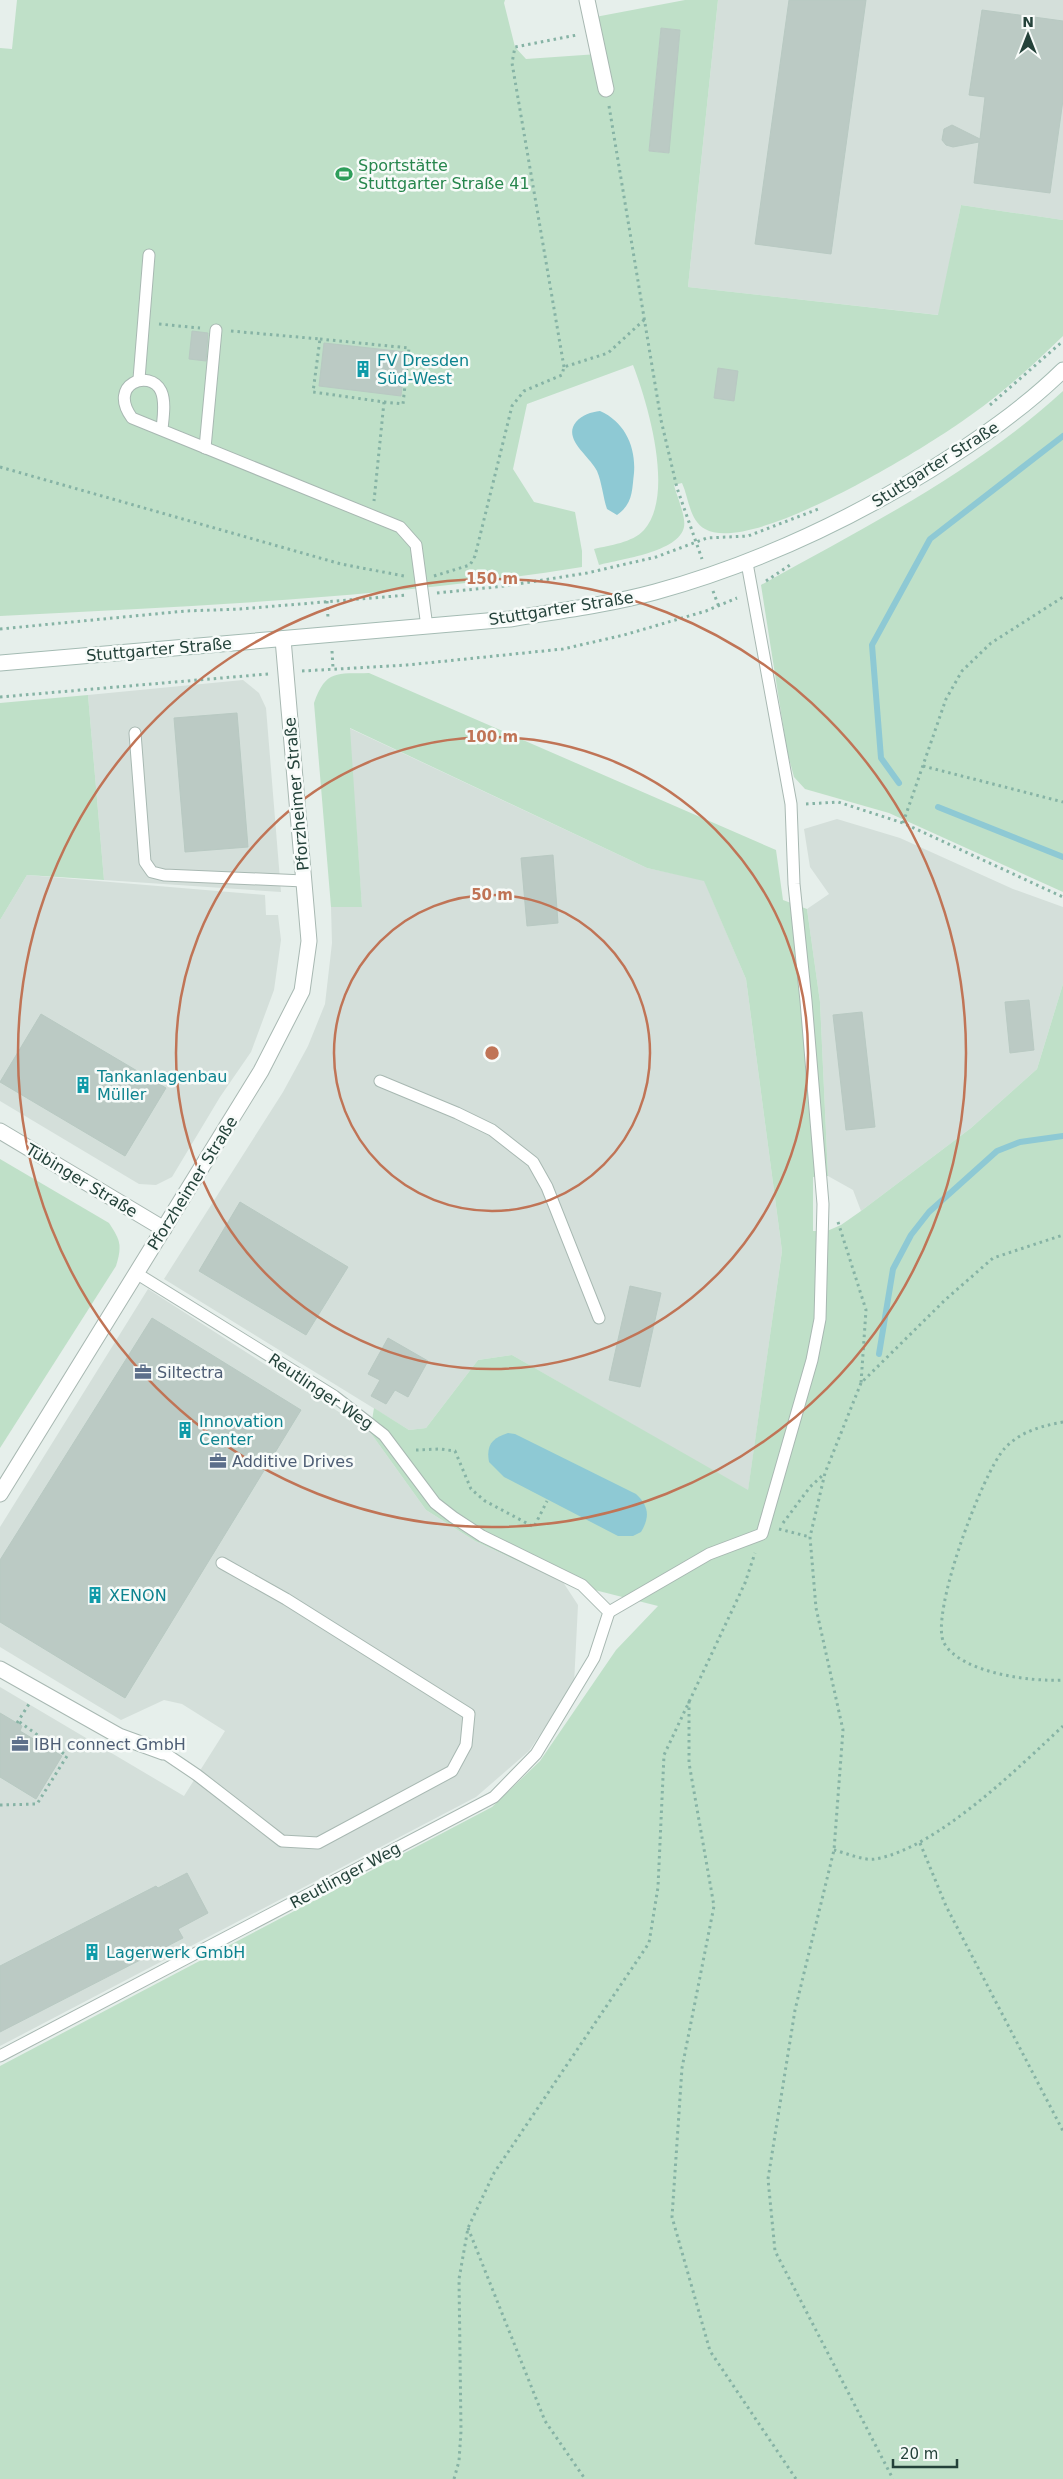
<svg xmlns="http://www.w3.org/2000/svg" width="1063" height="2479" viewBox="0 0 1063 2479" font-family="'DejaVu Sans',sans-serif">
<rect width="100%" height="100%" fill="#e6efeb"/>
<g fill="#d4dfda">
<path d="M718,0H1063V220L961,205L939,315L688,287Z"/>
<path d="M243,680L259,693L266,708L281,892L104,880L88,695Z"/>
<path d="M349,728L647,868L704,880L746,979L782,1251L748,1491L512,1355L478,1360L426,1428L409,1430L164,1279L283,1092L308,1046L325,1004L332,943L331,907H362Z"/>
<path d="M837,819L900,838L1013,889L1063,907V984L1037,1069L971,1128L861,1211L853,1190L828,1176L820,1002L807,909L829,894L810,867L804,829Z"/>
<path d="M27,875L265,895L266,915H278L281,940L274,990L251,1052L220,1097L172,1177L156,1185L139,1184L0,1101V920Z"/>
<path d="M148,1289L370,1432L426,1510L475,1541L563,1582L578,1605L574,1684L529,1751L476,1797L0,2046V1687L184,1796L225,1731L182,1704L164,1700L121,1720L0,1647V1527Z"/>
</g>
<g fill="#bfe0c8" fill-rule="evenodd">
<path d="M17,0H505L504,3L515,47L526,59L598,54L590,18L685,0H718L688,287L938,315L961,205L1063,220V336C1034,364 1004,392 971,415C929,446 752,556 705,529C689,520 689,498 682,483L674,485C677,497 686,516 684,527C679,552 621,559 599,565L594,549C610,545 632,543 644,530C675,495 648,404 633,365L527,404L513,469L534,502L575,512L582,551V567C390,598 194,606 0,616V48L12,49ZM661,28L680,30L668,153L649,151Z"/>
<path d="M1063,391V892L889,813L805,789L794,777L787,751L761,585C865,527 974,473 1063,391Z"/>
<path d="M369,673L776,850L783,900L807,909L820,1002L828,1176L813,1177V1231H827L841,1225L861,1211L971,1128L1037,1069L1063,984V2479H0V2066L492,1807L540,1761L616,1650L658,1606L563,1582L475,1541L426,1510L370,1432L374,1408L409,1430L426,1428L478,1360L512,1355L748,1490L782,1251L746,979L704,881L647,868L350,728L362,907H331L314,703C326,669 337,674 369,673Z"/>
<path d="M88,695L104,880L27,875L0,920V703Z"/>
<path d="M0,1159L109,1223C121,1241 122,1246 116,1266L0,1448Z"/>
</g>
<g fill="#8ec9d4">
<path d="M600,411C625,422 636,447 634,473C632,490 633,504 617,515L607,509C603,497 602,483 597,471C590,456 562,439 576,422C582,415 591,412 600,411Z"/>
<path d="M508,1433L515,1434L636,1494C649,1506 650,1517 641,1532L633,1536H618L504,1477L489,1462C486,1445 492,1438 508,1433Z"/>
</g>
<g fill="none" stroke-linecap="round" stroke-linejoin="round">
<g stroke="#8ec9d4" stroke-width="6">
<path d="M899,783L881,758L872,645L930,539L1063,436"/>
<path d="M938,807L1063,857"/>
<path d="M879,1354L893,1269L911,1235L929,1212L997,1151L1020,1142L1063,1136"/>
</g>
</g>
<g fill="#bbcac4" stroke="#b8c9c2">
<path d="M789,0H866L831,254L755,244Z"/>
<path d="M982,10L1063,21V100L1050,193L974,183L979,142L953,147L946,145L942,140L944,129L952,125L980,139L985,97L969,95Z"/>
<path d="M661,28L680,30L669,153L649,151Z"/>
<path d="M192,331L208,333L206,361L189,359Z"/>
<path d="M324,343L406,352L401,396L319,386Z"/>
<path d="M718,368L738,371L734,401L714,398Z"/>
<path d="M237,713L248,847L185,852L174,718Z"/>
<path d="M553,855L558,923L527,926L521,858Z"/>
<path d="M1029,1000L1034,1050L1010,1053L1005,1002Z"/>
<path d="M862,1012L875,1127L846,1130L833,1015Z"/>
<path d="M41,1014L166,1088L125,1156L0,1082Z"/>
<path d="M240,1202L348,1267L306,1335L199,1271Z"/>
<path d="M630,1286L661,1293L640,1387L609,1380Z"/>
<path d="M152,1318L301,1410L125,1698L0,1622V1560Z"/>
<path d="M388,1338L428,1361L408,1397L395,1390L386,1404L371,1396L380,1380L368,1374Z"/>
<path d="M0,1713L22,1726L20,1731L62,1756L36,1799L0,1777Z"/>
<path d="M187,1873L208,1913L178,1929L183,1938L0,2032V1966L156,1886L158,1888Z"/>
</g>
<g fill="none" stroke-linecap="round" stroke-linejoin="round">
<g stroke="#a8b8b2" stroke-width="13">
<g id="service">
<path d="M139,379L149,255"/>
<path d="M162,429C163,418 166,402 161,391C150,368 107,384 132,418L400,527L416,545L427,627"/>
<path d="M205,448L216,330"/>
<path d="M135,733L145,862L152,872L164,875L304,881"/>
<path d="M380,1081L457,1113L492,1130L533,1162L547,1187L599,1318"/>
<path d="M609,1612L709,1554L762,1534L812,1360L820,1319L823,1204L806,1001L794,884L791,804L747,563"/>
<path d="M163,1752L197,1775L282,1841L318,1843L452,1771L466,1745L469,1714L286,1599L222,1563"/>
<path d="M0,2056L494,1797L536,1754L594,1658L609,1612L582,1585L482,1536L453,1517L435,1503L384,1435L334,1396L136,1273"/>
</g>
</g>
<g stroke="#a8b8b2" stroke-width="17">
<g id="minor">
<path d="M587,0L606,89"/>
<path d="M0,1131L164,1229"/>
<path d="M0,1494L261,1071L302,991L309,941L283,639"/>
<path d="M0,1669L119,1736L163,1752"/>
</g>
</g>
<g stroke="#a4bbb3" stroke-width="17">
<path id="secondary" d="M0,663L510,619C559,611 607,605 655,592C753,565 844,523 930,470C978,440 1023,409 1063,370"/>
</g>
<g stroke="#86b3a5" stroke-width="3" stroke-dasharray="2.5 4" stroke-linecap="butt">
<path d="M609,106L661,420L677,488L702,559"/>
<path d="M159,324L200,328"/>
<path d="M231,331L320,339L313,392L384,402L374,501"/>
<path d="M320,339L409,348L403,404L384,402"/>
<path d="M564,367L512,63L515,47L577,35"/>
<path d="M990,405L1063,341"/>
<path d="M0,467L341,564L404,576"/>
<path d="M434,576L470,565L475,556L512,406L524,391L562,375L564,367L608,353L645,319"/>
<path d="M766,581L790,565"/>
<path d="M713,591L719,607"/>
<path d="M437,593L505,586L587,573L656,557L707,538L748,536L821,508"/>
<path d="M327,601L328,618"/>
<path d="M0,629L186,611L240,609L408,595"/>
<path d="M332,651L333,668"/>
<path d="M302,671L407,665L563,649L624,635L706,611L737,598"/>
<path d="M0,697L268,674"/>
<path d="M923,766L1063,802"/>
<path d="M806,804L838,802L903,823L1063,897"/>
<path d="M903,823L946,699L962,671L991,643L1063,597"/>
<path d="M838,1222L866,1310L861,1383L945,1300L993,1258L1063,1235"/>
<path d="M861,1383L825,1473L810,1537L816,1608L843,1730L834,1850L795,2010L768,2179L775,2251L893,2479"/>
<path d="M1063,1422C1042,1426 1021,1431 1005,1448C983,1471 929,1615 944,1643C961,1673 1031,1682 1063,1680"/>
<path d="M416,1450L440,1449L455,1451L471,1489L485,1501L534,1527L547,1501"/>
<path d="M783,1523L810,1487L824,1474"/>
<path d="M779,1529L810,1537"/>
<path d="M689,1701V1763L714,1906L682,2068L672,2217L710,2351L796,2479"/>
<path d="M17,1723L29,1704"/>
<path d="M0,1805L37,1804L67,1756L18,1721"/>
<path d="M920,1843L946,1906L1063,2131"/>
<path d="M834,1850C846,1853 864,1861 875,1859C936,1849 1018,1768 1063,1726"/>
<path d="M468,2228L545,2421L585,2479"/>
<path d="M454,2479L459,2461L461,2431L459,2279L468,2228L494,2173L649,1943L658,1887L664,1755L745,1583L755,1553"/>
</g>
<use href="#service" stroke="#fff" stroke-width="11"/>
<use href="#minor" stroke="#fff" stroke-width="15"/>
<use href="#secondary" stroke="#fff" stroke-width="15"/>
</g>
<g fill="none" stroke="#c07456" stroke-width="2.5">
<circle cx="492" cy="1053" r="158"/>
<circle cx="492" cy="1053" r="316"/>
<circle cx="492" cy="1053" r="474"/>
</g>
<defs>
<g id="stadium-bare" transform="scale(1.35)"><path d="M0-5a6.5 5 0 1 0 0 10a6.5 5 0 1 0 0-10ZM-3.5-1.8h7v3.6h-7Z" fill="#2e9e5b" stroke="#f7fbf9" stroke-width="2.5" paint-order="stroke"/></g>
<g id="building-bare" transform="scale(1.35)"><path d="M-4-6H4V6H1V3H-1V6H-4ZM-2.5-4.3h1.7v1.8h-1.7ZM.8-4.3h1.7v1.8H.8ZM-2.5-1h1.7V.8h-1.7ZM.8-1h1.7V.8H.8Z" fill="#0f9aa8" stroke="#f7fbf9" stroke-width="2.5" paint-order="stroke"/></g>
<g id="office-bare" transform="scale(1.35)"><path d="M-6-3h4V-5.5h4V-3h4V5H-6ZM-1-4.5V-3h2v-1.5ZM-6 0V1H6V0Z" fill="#5c6f8a" stroke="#f7fbf9" stroke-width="2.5" paint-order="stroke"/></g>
</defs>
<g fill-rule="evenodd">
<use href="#stadium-bare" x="344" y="174"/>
<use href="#building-bare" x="363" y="369"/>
<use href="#building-bare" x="83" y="1085"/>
<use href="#office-bare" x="143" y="1372"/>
<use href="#building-bare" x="185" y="1430"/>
<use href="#office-bare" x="218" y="1461"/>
<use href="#building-bare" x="95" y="1595"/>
<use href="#office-bare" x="20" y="1744"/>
<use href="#building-bare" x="92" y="1952"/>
</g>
<g text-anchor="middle" stroke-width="5" stroke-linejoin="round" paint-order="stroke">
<g font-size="16" fill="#27864d" stroke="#f7fbf9" text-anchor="start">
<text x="358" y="171">Sportstätte<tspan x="358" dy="18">Stuttgarter Straße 41</tspan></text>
</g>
<g font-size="16" fill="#0d838f" stroke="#f7fbf9" text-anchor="start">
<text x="377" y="366">FV Dresden<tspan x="377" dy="18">Süd-West</tspan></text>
<text x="97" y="1082">Tankanlagenbau<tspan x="97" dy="18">Müller</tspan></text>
<text x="199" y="1427">Innovation<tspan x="199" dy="18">Center</tspan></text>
<text x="109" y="1601">XENON</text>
<text x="106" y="1958">Lagerwerk GmbH</text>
</g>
<g font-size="16" fill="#24423a" stroke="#f7fbf9">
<text transform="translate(935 464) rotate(-32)" y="6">Stuttgarter Straße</text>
<text transform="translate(561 608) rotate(-9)" y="6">Stuttgarter Straße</text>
<text transform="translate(159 649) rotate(-5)" y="6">Stuttgarter Straße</text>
<text transform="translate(296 794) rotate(-95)" y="6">Pforzheimer Straße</text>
<text transform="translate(82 1180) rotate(31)" y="6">Tübinger Straße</text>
<text transform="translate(192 1183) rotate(-58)" y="6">Pforzheimer Straße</text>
<text transform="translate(321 1391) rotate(34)" y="6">Reutlinger Weg</text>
<text transform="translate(345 1875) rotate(-28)" y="6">Reutlinger Weg</text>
</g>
<g font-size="16" fill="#4e5e75" stroke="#f7fbf9" text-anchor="start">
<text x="157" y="1378">Siltectra</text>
<text x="232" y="1467">Additive Drives</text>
<text x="34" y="1750">IBH connect GmbH</text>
</g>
</g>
<circle cx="492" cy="1053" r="8" fill="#c07456" stroke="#f7fbf9" stroke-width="2.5"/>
<g font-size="15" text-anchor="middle" font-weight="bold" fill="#c07456" stroke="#f7fbf9" stroke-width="5" stroke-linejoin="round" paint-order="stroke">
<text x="492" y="584">150 m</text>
<text x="492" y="742">100 m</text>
<text x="492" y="900">50 m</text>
</g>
<g transform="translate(1028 35)" stroke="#f7fbf9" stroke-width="4" paint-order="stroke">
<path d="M0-4L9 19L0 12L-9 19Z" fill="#24423a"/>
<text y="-8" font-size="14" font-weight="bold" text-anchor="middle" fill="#24423a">N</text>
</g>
<path d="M893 2459v8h64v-8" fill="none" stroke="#24423a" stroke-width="2.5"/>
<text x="900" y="2459" font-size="15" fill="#24423a" stroke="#f7fbf9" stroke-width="4" paint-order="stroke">20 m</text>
</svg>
